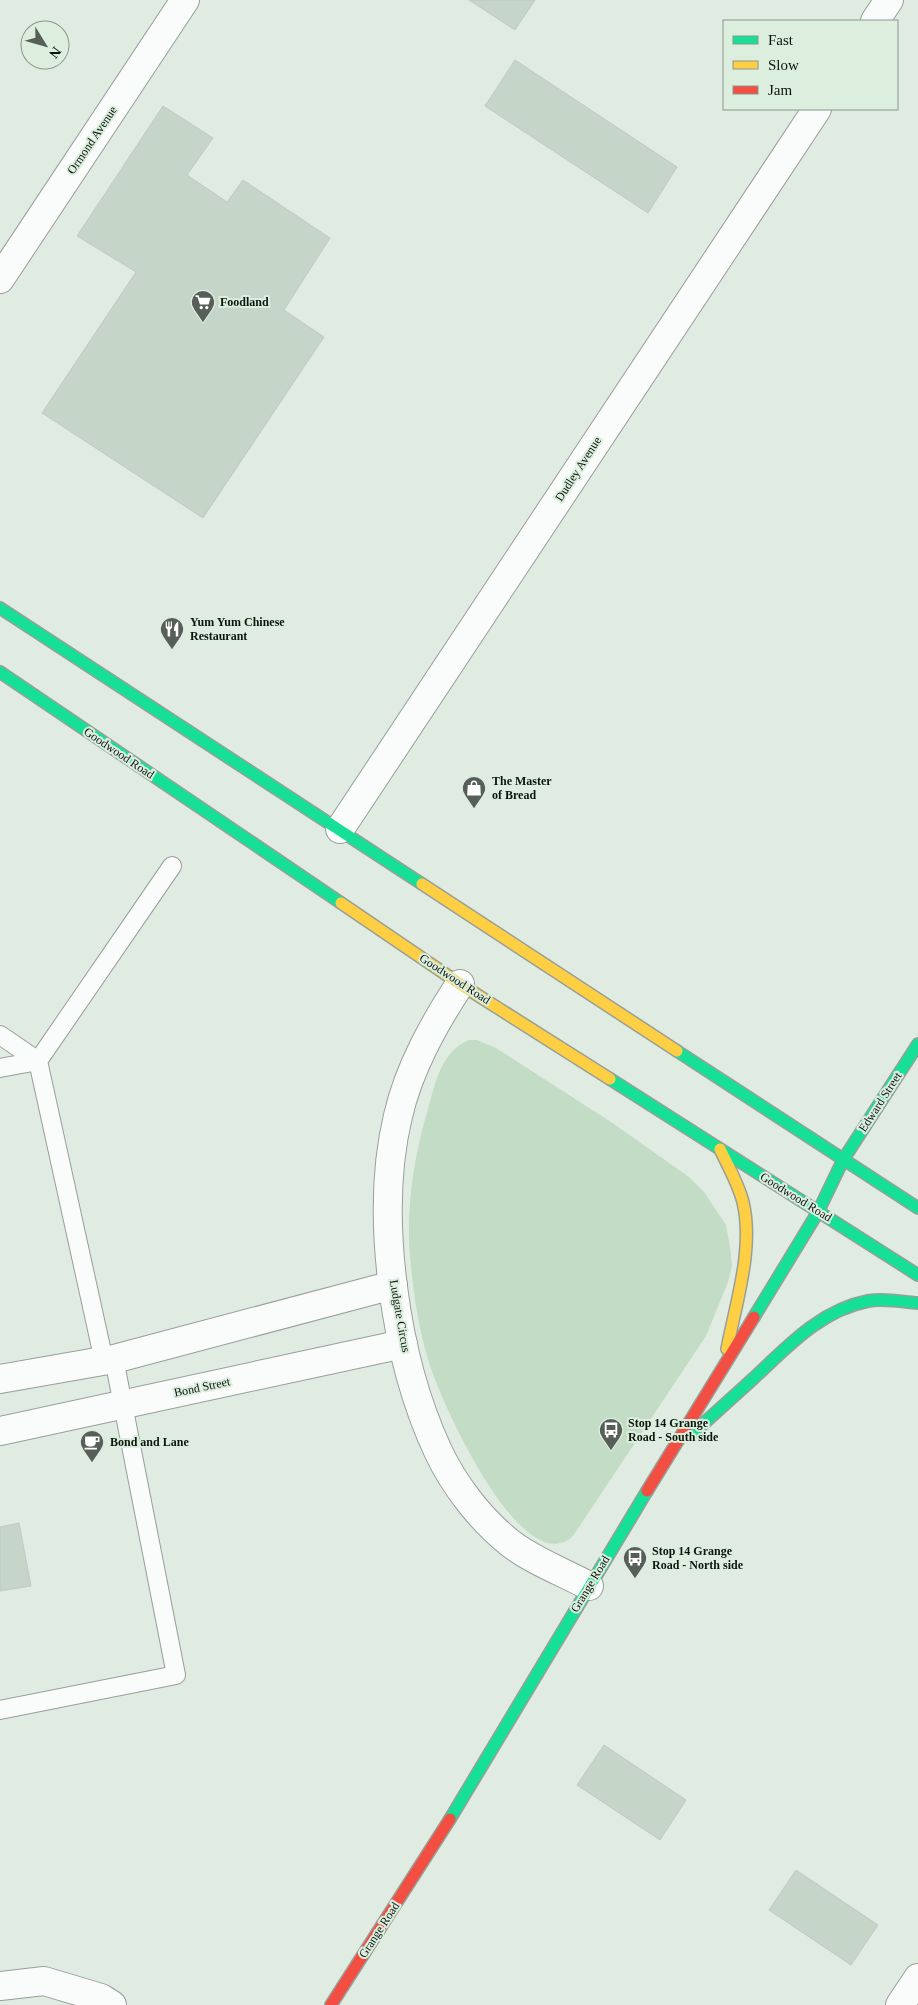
<svg xmlns="http://www.w3.org/2000/svg" width="918" height="2005" viewBox="0 0 918 2005" font-family="Georgia,serif">
<rect width="100%" height="100%" fill="#e0ebe2"/>
<path fill="#c2dcc5" d="M469,1040H477L496,1048L611,1122L689,1177L704,1192L726,1225L730,1247L732,1266L728,1282L706,1336L573,1536C522,1584 438,1396 428,1359C419,1329 414,1297 411,1266C405,1214 413,1159 428,1109C436,1081 441,1052 469,1040Z"/>
<g fill="#c5d5c8" stroke="#c1c9c3">
<path d="M469,0H535L515,30Z"/>
<path d="M515,60L677,167L648,213L485,106Z"/>
<path d="M163,106L213,138L187,175L227,202L243,180L330,238L284,310L324,337L203,518L42,413L136,272L77,236Z"/>
<path d="M19,1523L31,1586L0,1591V1527Z"/>
<path d="M604,1745L686,1800L660,1840L577,1785Z"/>
<path d="M796,1870L878,1925L851,1965L769,1910Z"/>
</g>
<g fill="none" stroke-linecap="round" stroke-linejoin="round">
<g stroke="#979f98" stroke-width="20">
<g id="lane">
<path d="M0,1035L38,1061L0,1068"/>
<path d="M104,1361L38,1061L172,866"/>
<path d="M0,1710L176,1675L114,1359"/>
</g>
</g>
<g stroke="#979f98" stroke-width="30">
<g id="street">
<path d="M875,21L889,0"/>
<path d="M0,279L185,0"/>
<path d="M340,829L817,109"/>
<path d="M460,984C434,1024 409,1068 398,1116C374,1215 395,1359 438,1451C454,1485 480,1519 510,1543C533,1561 563,1572 589,1586"/>
<path d="M0,1379L114,1359L393,1285"/>
<path d="M0,1431L403,1344"/>
<path d="M0,1986L44,1981L101,1998L112,2005"/>
<path d="M900,2005L918,1978"/>
</g>
</g>
<g stroke="#979f98" stroke-width="14">
<g id="fast">
<path d="M0,608L422,884"/>
<path d="M0,672L341,903"/>
<path d="M677,1051L918,1208"/>
<path d="M610,1079L918,1275"/>
<path d="M754,1317L818,1212L843,1160L918,1044"/>
<path d="M692,1434C713,1415 734,1396 755,1377C788,1346 821,1310 868,1301C885,1298 902,1302 918,1303"/>
<path d="M450,1819L647,1491"/>
</g>
</g>
<g stroke="#979f98" stroke-width="14">
<g id="slow">
<path d="M422,884L677,1051"/>
<path d="M341,903L460,984L610,1079"/>
<path d="M720,1149C728,1166 738,1183 743,1202C754,1249 736,1302 727,1349"/>
</g>
</g>
<g stroke="#979f98" stroke-width="14">
<g id="jam">
<path d="M647,1491L754,1317"/>
<path d="M331,2005L450,1819"/>
</g>
</g>
<use href="#lane" stroke="#fafcfb" stroke-width="18"/>
<use href="#street" stroke="#fafcfb" stroke-width="28"/>
<use href="#fast" stroke="#16e098" stroke-width="11"/>
<use href="#slow" stroke="#ffcf43" stroke-width="11"/>
<use href="#jam" stroke="#f24e42" stroke-width="11"/>
</g>
<defs>
<g id="supermarket-pin" transform="scale(1.25)"><path d="M0 17L-7.5 6A9.5 9.5 0 1 1 7.5 6Z" fill="#575f58" stroke="#dcefdf"/><path d="M-6-5.5h2.5l.6 2H6L4.5 2H-2.5L-4.4-4H-6ZM-1.5 3.2a1.3 1.3 0 1 0 .1 0ZM3 3.2a1.3 1.3 0 1 0 .1 0Z" fill="#fff"/></g>
<g id="restaurant-pin" transform="scale(1.25)"><path d="M0 17L-7.5 6A9.5 9.5 0 1 1 7.5 6Z" fill="#575f58" stroke="#dcefdf"/><path d="M-5-6h1v4h1v-4h1v4h1v-4h1v5L-1.5 .5V6h-2V.5L-5-1ZM5-6V6H3V1.5H1.5Q1.5-4 5-6Z" fill="#fff"/></g>
<g id="shop-pin" transform="scale(1.25)"><path d="M0 17L-7.5 6A9.5 9.5 0 1 1 7.5 6Z" fill="#575f58" stroke="#dcefdf"/><path d="M-5-2.5h2.3a2.7 3.5 0 0 1 5.4 0H5L5.5 6h-11ZM-1.5-2.5h3a1.5 2.3 0 0 0-3 0Z" fill="#fff"/></g>
<g id="bus-pin" transform="scale(1.25)"><path d="M0 17L-7.5 6A9.5 9.5 0 1 1 7.5 6Z" fill="#575f58" stroke="#dcefdf"/><path d="M-5-6H5V4H4V6H2V4H-2V6H-4V4H-5ZM-3.5-4V0h7V-4ZM-3.5 1.2v1.5H-2V1.2ZM2 1.2v1.5H3.5V1.2Z" fill="#fff"/></g>
<g id="cafe-pin" transform="scale(1.25)"><path d="M0 17L-7.5 6A9.5 9.5 0 1 1 7.5 6Z" fill="#575f58" stroke="#dcefdf"/><path d="M-5.5-4.5H6V0H3Q3 3.5 0 3.5H-2.5Q-5.5 3.5-5.5 0ZM3-3.2v2h1.7v-2ZM-6 4.5H4V6H-6Z" fill="#fff"/></g>
</defs>
<g fill-rule="evenodd">
<use href="#supermarket-pin" x="203" y="302"/>
<use href="#restaurant-pin" x="172" y="629"/>
<use href="#shop-pin" x="474" y="788"/>
<use href="#bus-pin" x="611" y="1430"/>
<use href="#cafe-pin" x="92" y="1442"/>
<use href="#bus-pin" x="635" y="1558"/>
</g>
<g text-anchor="middle" stroke-width="4" stroke-linejoin="round" paint-order="stroke">
<g font-size="12" fill="#0d140e" stroke="#dcefdf">
<text transform="translate(92 140) rotate(-56)" y="4">Ormond Avenue</text>
<text transform="translate(578 469) rotate(-57)" y="4">Dudley Avenue</text>
<text transform="translate(119 753) rotate(34)" y="4">Goodwood Road</text>
<text transform="translate(455 979) rotate(33)" y="4">Goodwood Road</text>
<text transform="translate(880 1102) rotate(-57)" y="4">Edward Street</text>
<text transform="translate(796 1197) rotate(32)" y="4">Goodwood Road</text>
<text transform="translate(400 1316) rotate(80)" y="4">Ludgate Circus</text>
<text transform="translate(202 1387) rotate(-12)" y="4">Bond Street</text>
<text transform="translate(590 1584) rotate(-59)" y="4">Grange Road</text>
<text transform="translate(379 1930) rotate(-57)" y="4">Grange Road</text>
</g>
<g font-size="12" font-weight="bold" fill="#0d140e" stroke="#dcefdf" text-anchor="start">
<text x="220" y="306">Foodland</text>
<text x="190" y="626">Yum Yum Chinese<tspan x="190" dy="14">Restaurant</tspan></text>
<text x="492" y="785">The Master<tspan x="492" dy="14">of Bread</tspan></text>
<text x="628" y="1427">Stop 14 Grange<tspan x="628" dy="14">Road - South side</tspan></text>
<text x="110" y="1446">Bond and Lane</text>
<text x="652" y="1555">Stop 14 Grange<tspan x="652" dy="14">Road - North side</tspan></text>
</g>
</g>
<rect x="723" y="20" width="175" height="90" fill="#dcefdf" stroke="#89978b"/>
<rect x="733" y="36" width="25" height="8" fill="#16e098" stroke="#89978b"/>
<text x="768" y="45" font-size="15" fill="#0d140e">Fast</text>
<rect x="733" y="61" width="25" height="8" fill="#ffcf43" stroke="#89978b"/>
<text x="768" y="70" font-size="15" fill="#0d140e">Slow</text>
<rect x="733" y="86" width="25" height="8" fill="#f24e42" stroke="#89978b"/>
<text x="768" y="95" font-size="15" fill="#0d140e">Jam</text>
<g transform="translate(45 45) rotate(127)"><circle r="24" fill="#dcefdf" stroke="#89978b"/>
<path d="M0-4L9 19L0 12L-9 19Z" fill="#575f58"/>
<text y="-8" font-size="14" font-weight="bold" text-anchor="middle" fill="#0d140e">N</text>
</g>
</svg>
